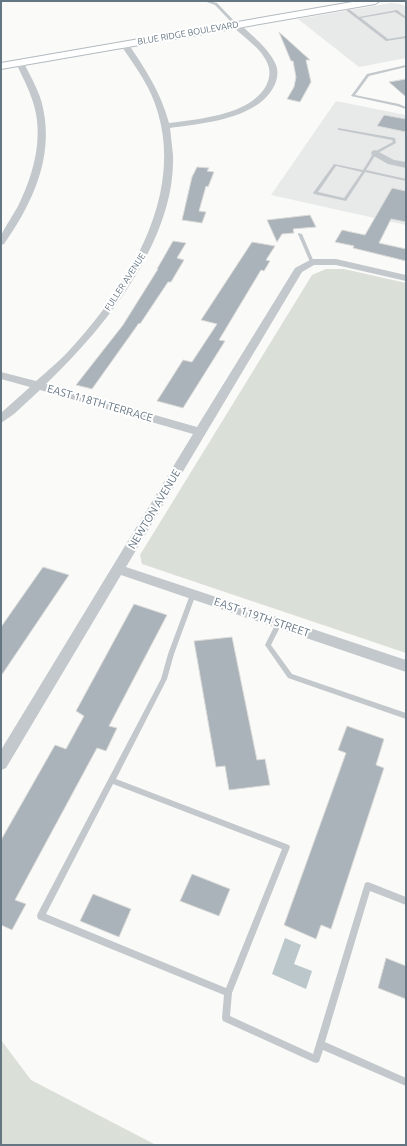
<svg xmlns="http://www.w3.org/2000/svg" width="407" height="1146" viewBox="0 0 407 1146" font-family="Ubuntu,sans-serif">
<rect width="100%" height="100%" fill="#fafaf8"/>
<g fill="#e8e9e9">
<path d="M391,3L400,4L406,7V58L359,67L298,19Z"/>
<path d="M336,101L406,115V225L271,195Z"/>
</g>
<g fill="#dadfd7">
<path d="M326,269H344L406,283V653L142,564L140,555L312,275Z"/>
<path d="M1,1040L31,1080L156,1145H1Z"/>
</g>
<path fill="#bbc7cb" d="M285,938L301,945L294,964L312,971L306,989L272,974Z"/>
<g fill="#aab3b9" stroke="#dcdcda">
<path d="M279,32L310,60H306L311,82L300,102L287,99L294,87L296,77L293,61H291Z"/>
<path d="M406,79V97L389,82Z"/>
<path d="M384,115L406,119V132L377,126Z"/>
<path d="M197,167L209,168L207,171L214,172L208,187L206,186L199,211L206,212L202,223L182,220L192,177Z"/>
<path d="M392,188L406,191V222L391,219L379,243L406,249V261L353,248L354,246L335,242L342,230L365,235Z"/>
<path d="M310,215L316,227L293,229L294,233L282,234L277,242L267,220Z"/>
<path d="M173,241L186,243L177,258L184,260L171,282H168L140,324L139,323L92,389L76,385L123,325L158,269H157Z"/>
<path d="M252,242L275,246L266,260L270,261L264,271L261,270L219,340L225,341L183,408L157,401L183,360L192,362L217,324L201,320Z"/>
<path d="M43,567L69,575L1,676V627Z"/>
<path d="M134,604L167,615L109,726L117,728L106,751L97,748L15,900L26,904L12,930L1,925V840L55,745L66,749L84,716L76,711Z"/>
<path d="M232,637L257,760L265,759L270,785L229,790L225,766L216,767L194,641Z"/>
<path d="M347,726L384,739L376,765L384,768L331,929L321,925L316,939L284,925L346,753L338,750Z"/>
<path d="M192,874L230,889L219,916L180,901Z"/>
<path d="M93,894L131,909L119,937L80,921Z"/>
<path d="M386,958L406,966V999L378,988Z"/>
</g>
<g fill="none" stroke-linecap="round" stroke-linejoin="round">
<g stroke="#b3babf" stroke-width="2">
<path id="secondary" d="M358,1H380L375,4L1,69V63Z"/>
</g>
<g fill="#c3c8cc" fill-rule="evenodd">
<path d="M204,1H209L217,3L237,24V26H235L215,5Z"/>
<path d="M342,5H344L359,17L397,10L406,17V19L395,12L361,18L388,39L406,36V38L386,41L342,7Z"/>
<path d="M406,65V67L369,76L355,95L399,104L406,107V109L397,106L351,96L367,74Z"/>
<path d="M338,128L395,138L396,143L376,154L366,170L406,179V181L365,172L346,201L314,194L313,193L334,164L363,170L374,152L393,142L392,140L339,130H338ZM336,166L362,172L344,198L318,192Z"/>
<path d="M298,233L302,234L314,262V263H312L310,262L298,234Z"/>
<path d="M191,592H195L196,594L174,654L167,679L116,779L289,845L290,847L232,993L230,1016L313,1054L365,883L368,882L406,897V905L370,891L325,1042L406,1078V1086L323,1050L319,1062L316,1063L313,1062L223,1021L222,1018L224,995L38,919L37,916L38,913L161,679L168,654ZM113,784L282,849L226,988L46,914Z"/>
<path d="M277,621H281L282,623L271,645L292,674L406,713V719L288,678L265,645Z"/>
</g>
<g fill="#c3c8cc" fill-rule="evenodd">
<path d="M233,23H239C251,35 269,48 276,65C279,73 277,81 273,88C256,119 201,124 170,128C171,137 172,146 173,155C176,240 104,329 46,384L197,427L295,268L312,259H336L406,275V281L336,265H314L302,272L126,567L406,660V672L121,575L6,768L1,770V750L193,434L40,390L14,414L1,423V413L30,387L1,379V372L36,381C46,372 56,364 65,355C123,293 184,202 158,113C151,87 135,66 120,44L124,42H127C145,68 161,93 169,123C199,119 250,115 266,86C269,80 271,72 268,65C263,50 245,38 233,27Z"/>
<path d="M17,61H20L24,63C31,78 40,92 43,108C54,158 32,204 4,244L1,245C1,242 0,238 1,236C3,230 16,211 19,204C34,173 44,136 33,102C29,89 22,76 16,63Z"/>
<path d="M375,150L394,160L406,162V168L388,164L372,155L371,153L372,151Z"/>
</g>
<use href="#secondary" fill="#fff" fill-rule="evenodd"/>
</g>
<g text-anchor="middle" stroke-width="4" stroke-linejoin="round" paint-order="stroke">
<g font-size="9" fill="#657683" stroke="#fff">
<text transform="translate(188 33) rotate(-10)" y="3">BLUE RIDGE BOULEVARD</text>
<text transform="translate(125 282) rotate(-57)" y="3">FULLER AVENUE</text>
</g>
<g font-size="11" fill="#657683" stroke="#fff">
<text transform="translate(100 403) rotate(16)" y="4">EAST 118TH TERRACE</text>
<text transform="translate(154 509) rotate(-59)" y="4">NEWTON AVENUE</text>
<text transform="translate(262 617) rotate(19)" y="4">EAST 119TH STREET</text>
</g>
</g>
<rect width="407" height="1146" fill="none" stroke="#657683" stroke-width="4"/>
</svg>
